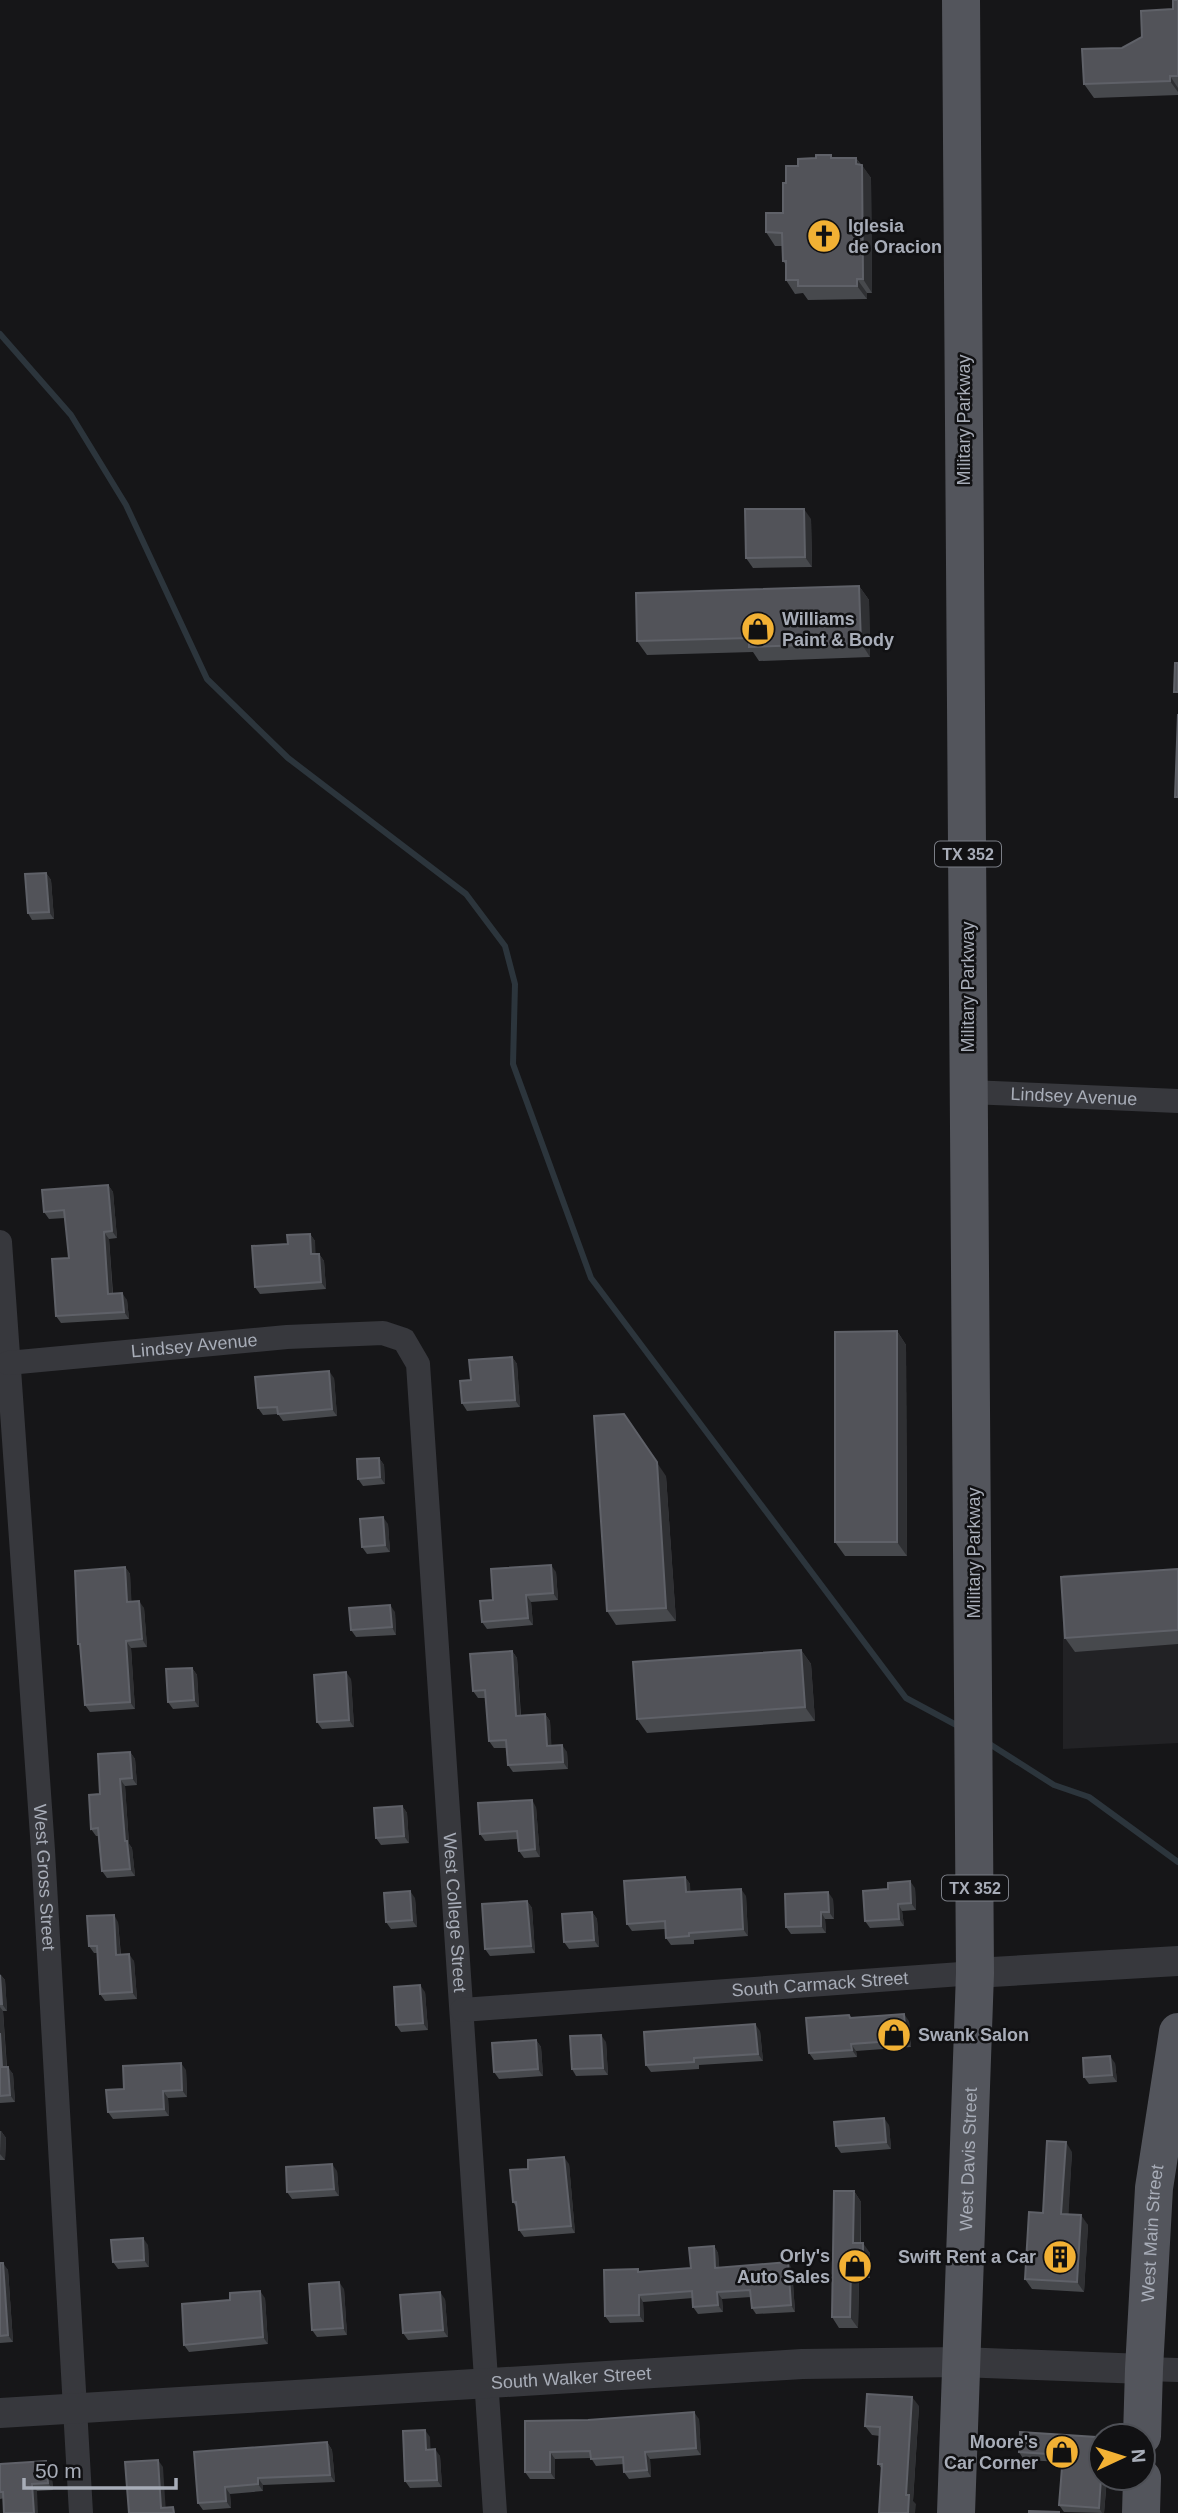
<svg xmlns="http://www.w3.org/2000/svg" width="1178" height="2513" font-family="Arial,sans-serif">
	<rect width="100%" height="100%" fill="#161618"/>
	<polygon fill="#222225" points="1178,1568 1178,1743 1063,1749 1063,1575"/>
	<g fill="none" stroke-linecap="round" stroke-linejoin="round">
		<g stroke="#2c353c" stroke-width="6">
			<polyline points="0,334 71,415 126,505 207,679 288,758 466,894 505,946 515,984 513,1064 591,1278 906,1698 960,1727"/>
			<polyline points="988,1743 1054,1785 1089,1797 1178,1862"/>
		</g>
		<g stroke="#37383d" stroke-width="24">
			<path id="s1" d="M969,1092L1178,1101"/>
			<path id="s2" d="M0,1242L43,1850L81,2513"/>
			<path id="s3" d="M8,1363L287,1337L383,1333L404,1340L418,1364L495,2513"/>
			<path id="s4" d="M462,2010L975,1973"/>
			<polyline points="1144,2369 1178,2370"/>
		</g>
		<g stroke="#37383d" stroke-width="30">
			<polyline points="975,1973 1178,1961"/>
			<path id="s5" d="M0,2413L802,2364L960,2362L1144,2369"/>
		</g>
		<g stroke="#53555c" stroke-width="38">
			<path id="s6" d="M1142,2436L1144,2369L1154,2188L1178,2032"/>
			<path id="s7" d="M956,2513L975,1973L961,0"/>
			<polyline points="1141,2513 1142,2478"/>
		</g>
	</g>
	<g fill="#47494d">
		<polygon points="1178,0 1178,95 1094,98 1084,84 1122,48 1142,37 1173,9"/>
		<polygon points="833,158 856,158 871,178 872,293 867,293 867,299 808,300 803,293 795,294 786,280 786,265 783,261 782,246 775,246 766,232 783,213 786,183 798,166"/>
		<polygon points="811,519 812,567 753,568 746,558"/>
		<polygon points="859,586 869,600 870,657 759,661 753,652 647,655 637,641"/>
		<polygon points="46,873 51,880 54,919 32,920 28,913"/>
		<polygon points="108,1185 113,1192 117,1238 109,1239 113,1293 127,1300 129,1319 61,1323 56,1316 69,1258 65,1218 49,1219 44,1212"/>
		<polygon points="310,1234 315,1241 315,1254 319,1254 324,1261 326,1289 260,1294 255,1287 288,1244"/>
		<polygon points="897,1331 906,1345 907,1556 845,1556 835,1542"/>
		<polygon points="512,1357 517,1364 520,1407 467,1411 462,1403 471,1380"/>
		<polygon points="334,1378 337,1416 283,1421 278,1414 263,1415 258,1408"/>
		<polygon points="379,1458 384,1465 385,1484 363,1486 358,1479"/>
		<polygon points="666,1476 676,1621 616,1625 607,1611"/>
		<polygon points="388,1524 390,1552 367,1554 362,1547"/>
		<polygon points="125,1567 130,1574 131,1602 144,1608 147,1647 131,1648 135,1709 90,1712 85,1705 81,1647 78,1644"/>
		<polygon points="1178,1569 1178,1644 1075,1652 1065,1638"/>
		<polygon points="556,1572 558,1600 531,1602 533,1625 487,1629 482,1622 493,1600"/>
		<polygon points="395,1612 396,1635 356,1637 351,1630"/>
		<polygon points="801,1650 811,1664 815,1721 647,1733 637,1719"/>
		<polygon points="512,1651 517,1658 521,1715 545,1714 550,1721 551,1746 567,1752 568,1769 513,1772 508,1765 506,1748 494,1748 489,1741 486,1698 478,1698 473,1691"/>
		<polygon points="192,1668 197,1675 199,1707 173,1709 168,1702"/>
		<polygon points="351,1679 354,1727 322,1729 317,1722"/>
		<polygon points="130,1752 135,1759 137,1785 125,1786 129,1844 132,1848 135,1876 107,1878 102,1871 98,1836 96,1836 91,1829 100,1794"/>
		<polygon points="402,1806 407,1813 409,1843 381,1845 376,1838"/>
		<polygon points="536,1807 540,1857 524,1858 519,1851 518,1839 485,1841 480,1834"/>
		<polygon points="685,1877 690,1884 690,1892 746,1896 748,1936 694,1940 694,1944 671,1945 666,1938 665,1929 632,1931 627,1924"/>
		<polygon points="915,1888 916,1910 902,1911 904,1926 870,1928 865,1921"/>
		<polygon points="415,1898 417,1927 391,1929 386,1922"/>
		<polygon points="833,1899 834,1919 825,1919 826,1933 791,1934 786,1927"/>
		<polygon points="527,1901 532,1908 535,1953 490,1956 485,1949"/>
		<polygon points="592,1912 597,1919 599,1947 569,1949 564,1942"/>
		<polygon points="118,1922 121,1955 134,1961 137,1999 105,2001 100,1994 97,1953 94,1953 89,1946"/>
		<polygon points="0,1974 5,1980 7,2011 3,2011 7,2067 13,2074 15,2102 0,2103"/>
		<polygon points="425,1992 428,2030 401,2032 396,2025"/>
		<polygon points="849,2015 852,2018 909,2021 911,2047 856,2051 857,2057 814,2060 809,2053"/>
		<polygon points="760,2031 763,2061 699,2065 699,2069 651,2072 646,2065"/>
		<polygon points="536,2040 541,2047 543,2076 499,2079 494,2072"/>
		<polygon points="606,2042 608,2075 576,2076 572,2069"/>
		<polygon points="1115,2063 1117,2082 1089,2084 1084,2077"/>
		<polygon points="186,2070 187,2097 168,2098 169,2116 113,2119 108,2112 124,2089"/>
		<polygon points="889,2125 891,2149 841,2153 836,2146"/>
		<polygon points="0,2131 1,2131 6,2138 5,2160 0,2160"/>
		<polygon points="1072,2152 1068,2214 1088,2225 1084,2292 1032,2289 1025,2279 1043,2213"/>
		<polygon points="569,2164 575,2233 524,2237 519,2230 517,2208 513,2202"/>
		<polygon points="337,2171 339,2196 292,2199 287,2192"/>
		<polygon points="854,2191 861,2202 861,2243 870,2253 870,2278 859,2278 858,2328 839,2328 832,2317"/>
		<polygon points="148,2245 149,2267 118,2269 113,2262"/>
		<polygon points="714,2246 718,2253 719,2267 792,2269 795,2312 756,2314 752,2308 751,2297 722,2299 723,2312 698,2314 693,2307 693,2298 643,2302 644,2322 610,2323 605,2316 639,2271 691,2268"/>
		<polygon points="0,2263 8,2270 13,2342 0,2343"/>
		<polygon points="344,2289 347,2335 317,2337 312,2330"/>
		<polygon points="265,2298 268,2344 189,2352 184,2345"/>
		<polygon points="445,2299 448,2337 408,2340 403,2333"/>
		<polygon points="919,2406 913,2501 916,2504 882,2469 878,2464 880,2436 872,2435 865,2426"/>
		<polygon points="699,2419 701,2455 650,2459 651,2477 629,2479 624,2472 624,2464 596,2466 591,2458 555,2459 555,2479 530,2479 525,2472 525,2421"/>
		<polygon points="1020,2432 1100,2463 1101,2478 1107,2478 1104,2513 1064,2512 1059,2505 1063,2462 1024,2460 1019,2452"/>
		<polygon points="430,2437 430,2449 440,2456 442,2487 410,2488 405,2481"/>
		<polygon points="327,2442 332,2450 335,2482 263,2485 263,2491 230,2494 231,2508 203,2510 198,2503 194,2452"/>
		<polygon points="0,2464 51,2468 53,2490 37,2491 0,2499"/>
	</g>
	<g fill="#2f3033">
		<polygon points="1170,76 1178,88 1178,92 1170,81"/>
		<polygon points="856,158 862,167 862,165 871,178 872,293 863,279"/>
		<polygon points="857,279 867,293 867,299 857,286"/>
		<polygon points="804,509 811,519 812,567 805,557"/>
		<polygon points="859,586 869,600 870,657 861,643"/>
		<polygon points="46,873 51,880 54,919 49,912"/>
		<polygon points="108,1185 113,1192 117,1238 112,1231"/>
		<polygon points="104,1232 109,1239 113,1301 108,1294"/>
		<polygon points="310,1234 315,1241 316,1261 311,1254"/>
		<polygon points="319,1254 324,1261 326,1289 321,1282"/>
		<polygon points="122,1293 127,1300 129,1319 124,1312"/>
		<polygon points="897,1331 906,1345 907,1556 897,1542"/>
		<polygon points="512,1357 517,1364 520,1407 515,1400"/>
		<polygon points="329,1371 334,1378 337,1416 332,1409"/>
		<polygon points="624,1414 666,1476 676,1621 666,1608"/>
		<polygon points="379,1458 384,1465 385,1484 380,1477"/>
		<polygon points="383,1517 388,1524 390,1552 385,1545"/>
		<polygon points="551,1565 556,1572 558,1600 553,1593"/>
		<polygon points="125,1567 130,1574 132,1609 127,1602"/>
		<polygon points="526,1595 531,1602 533,1625 528,1618"/>
		<polygon points="139,1601 144,1608 147,1647 142,1639"/>
		<polygon points="390,1605 395,1612 396,1635 392,1627"/>
		<polygon points="126,1641 131,1648 135,1709 130,1702"/>
		<polygon points="801,1650 811,1664 815,1721 805,1707"/>
		<polygon points="512,1651 517,1658 521,1723 516,1716"/>
		<polygon points="192,1668 197,1675 199,1707 194,1700"/>
		<polygon points="346,1672 351,1679 354,1727 349,1720"/>
		<polygon points="545,1714 550,1721 552,1753 547,1746"/>
		<polygon points="562,1745 567,1752 568,1769 563,1762"/>
		<polygon points="130,1752 135,1759 137,1785 132,1778"/>
		<polygon points="120,1779 125,1786 129,1844 132,1848 135,1876 130,1869 125,1841"/>
		<polygon points="532,1800 536,1807 540,1857 535,1849"/>
		<polygon points="402,1806 407,1813 409,1843 404,1836"/>
		<polygon points="685,1877 690,1884 691,1899 686,1892"/>
		<polygon points="910,1881 915,1888 916,1910 911,1903"/>
		<polygon points="741,1889 746,1896 748,1936 743,1929"/>
		<polygon points="410,1891 415,1898 417,1927 412,1920"/>
		<polygon points="828,1892 833,1899 834,1919 829,1912"/>
		<polygon points="527,1901 532,1908 535,1953 531,1946"/>
		<polygon points="898,1904 902,1911 904,1926 899,1919"/>
		<polygon points="592,1912 597,1919 599,1947 594,1940"/>
		<polygon points="821,1912 825,1919 826,1933 821,1926"/>
		<polygon points="114,1915 118,1922 121,1962 116,1955"/>
		<polygon points="129,1954 134,1961 137,1999 132,1992"/>
		<polygon points="0,1974 5,1980 7,2011 2,2004"/>
		<polygon points="420,1985 425,1992 428,2030 423,2023"/>
		<polygon points="0,2007 3,2011 7,2074 2,2067 0,2033"/>
		<polygon points="904,2014 909,2021 911,2047 906,2040"/>
		<polygon points="755,2024 760,2031 763,2061 758,2054"/>
		<polygon points="601,2035 606,2042 608,2075 603,2068"/>
		<polygon points="536,2040 541,2047 543,2076 538,2069"/>
		<polygon points="851,2044 856,2051 857,2057 852,2050"/>
		<polygon points="1110,2056 1115,2063 1117,2082 1112,2075"/>
		<polygon points="181,2063 186,2070 187,2097 182,2090"/>
		<polygon points="8,2067 13,2074 15,2102 10,2095"/>
		<polygon points="163,2091 168,2098 169,2116 164,2109"/>
		<polygon points="884,2118 889,2125 891,2149 886,2142"/>
		<polygon points="1,2131 6,2138 5,2160 0,2154"/>
		<polygon points="1066,2142 1072,2152 1068,2224 1061,2214"/>
		<polygon points="564,2157 569,2164 575,2233 571,2226"/>
		<polygon points="332,2164 337,2171 339,2196 334,2189"/>
		<polygon points="854,2191 861,2202 860,2253 853,2243"/>
		<polygon points="1081,2215 1088,2225 1084,2292 1077,2282"/>
		<polygon points="143,2238 148,2245 149,2267 144,2260"/>
		<polygon points="863,2243 870,2253 870,2278 863,2267"/>
		<polygon points="714,2246 718,2253 720,2274 715,2268"/>
		<polygon points="788,2262 792,2269 795,2312 791,2305"/>
		<polygon points="3,2263 8,2270 13,2342 8,2335"/>
		<polygon points="851,2267 859,2278 858,2328 850,2317"/>
		<polygon points="339,2282 344,2289 347,2335 343,2328"/>
		<polygon points="260,2291 265,2298 268,2344 263,2337"/>
		<polygon points="440,2292 445,2299 448,2337 443,2330"/>
		<polygon points="717,2292 722,2299 723,2312 718,2305"/>
		<polygon points="639,2295 643,2302 644,2322 639,2315"/>
		<polygon points="912,2397 919,2406 913,2501 916,2504 915,2513 908,2513 906,2495"/>
		<polygon points="694,2412 699,2419 701,2455 696,2448"/>
		<polygon points="425,2430 430,2437 431,2457 426,2450"/>
		<polygon points="1096,2437 1101,2444 1099,2470 1094,2463"/>
		<polygon points="327,2442 332,2450 335,2482 330,2475"/>
		<polygon points="435,2449 440,2456 442,2487 437,2480"/>
		<polygon points="550,2452 555,2459 555,2479 550,2472"/>
		<polygon points="645,2452 650,2459 651,2477 647,2470"/>
		<polygon points="158,2460 163,2467 166,2513 161,2508"/>
		<polygon points="46,2461 51,2468 53,2490 48,2483"/>
		<polygon points="258,2478 263,2485 263,2491 258,2484"/>
		<polygon points="1101,2478 1107,2478 1104,2513 1102,2513 1099,2508"/>
		<polygon points="32,2484 37,2491 38,2513 34,2513"/>
		<polygon points="225,2487 230,2494 231,2508 226,2501"/>
	</g>
	<g fill="#525359" stroke="#5f6168" stroke-width="2">
		<polygon points="1173,0 1178,0 1178,76 1170,76 1170,81 1084,84 1082,49 1122,48 1142,37 1141,11 1173,9"/>
		<polygon points="816,155 831,155 831,158 856,158 856,164 862,165 863,279 857,279 857,286 798,286 798,280 786,280 786,261 783,261 782,233 766,232 766,213 783,213 783,183 786,183 786,166 798,166 798,159 816,158"/>
		<polygon points="745,509 804,509 805,557 746,558"/>
		<polygon points="859,586 861,643 749,647 749,638 637,641 636,593"/>
		<polygon points="1175,663 1178,663 1178,692 1174,692"/>
		<polygon points="1178,714 1178,797 1175,797"/>
		<polygon points="46,873 49,912 28,913 25,874"/>
		<polygon points="108,1185 112,1231 104,1232 108,1294 122,1293 124,1312 56,1316 52,1259 69,1258 64,1210 44,1212 42,1190"/>
		<polygon points="310,1234 311,1254 319,1254 321,1282 255,1287 252,1246 288,1244 287,1235"/>
		<polygon points="897,1331 897,1542 835,1542 835,1332"/>
		<polygon points="512,1357 515,1400 462,1403 460,1381 471,1380 469,1360"/>
		<polygon points="329,1371 332,1409 278,1414 277,1407 258,1408 255,1377"/>
		<polygon points="624,1414 657,1462 666,1608 607,1611 594,1416"/>
		<polygon points="379,1458 380,1477 358,1479 357,1459"/>
		<polygon points="383,1517 385,1545 362,1547 360,1519"/>
		<polygon points="551,1565 553,1593 526,1595 528,1618 482,1622 480,1601 493,1600 491,1569"/>
		<polygon points="125,1567 127,1602 139,1601 142,1639 126,1641 130,1702 85,1705 80,1644 78,1644 75,1571"/>
		<polygon points="1178,1569 1178,1630 1065,1638 1061,1577"/>
		<polygon points="390,1605 392,1627 351,1630 349,1608"/>
		<polygon points="801,1650 805,1707 637,1719 633,1662"/>
		<polygon points="512,1651 516,1716 545,1714 547,1746 562,1745 563,1762 508,1765 506,1740 489,1741 485,1690 473,1691 470,1654"/>
		<polygon points="192,1668 194,1700 168,1702 166,1669"/>
		<polygon points="346,1672 349,1720 317,1722 314,1675"/>
		<polygon points="130,1752 132,1778 120,1779 125,1841 127,1841 130,1869 102,1871 98,1828 91,1829 89,1795 100,1794 98,1754"/>
		<polygon points="532,1800 535,1849 519,1851 517,1831 480,1834 478,1803"/>
		<polygon points="402,1806 404,1836 376,1838 374,1808"/>
		<polygon points="685,1877 686,1892 741,1889 743,1929 689,1933 689,1936 666,1938 665,1921 627,1924 624,1881"/>
		<polygon points="910,1881 911,1903 898,1904 899,1919 865,1921 863,1891 888,1889 888,1883"/>
		<polygon points="410,1891 412,1920 386,1922 384,1893"/>
		<polygon points="828,1892 829,1912 821,1912 821,1926 786,1927 785,1894"/>
		<polygon points="527,1901 531,1946 485,1949 482,1904"/>
		<polygon points="592,1912 594,1940 564,1942 562,1914"/>
		<polygon points="114,1915 116,1955 129,1954 132,1992 100,1994 97,1946 89,1946 87,1916"/>
		<polygon points="0,1975 2,2004 0,2004"/>
		<polygon points="420,1985 423,2023 396,2025 394,1987"/>
		<polygon points="904,2014 906,2040 851,2044 852,2050 809,2053 806,2018 849,2015 850,2018"/>
		<polygon points="755,2024 758,2054 694,2058 694,2062 646,2065 644,2032"/>
		<polygon points="0,2033 2,2067 8,2067 10,2095 0,2096"/>
		<polygon points="601,2035 603,2068 572,2069 570,2036"/>
		<polygon points="536,2040 538,2069 494,2072 492,2043"/>
		<polygon points="1110,2056 1112,2075 1084,2077 1083,2058"/>
		<polygon points="181,2063 182,2090 163,2091 164,2109 108,2112 106,2090 124,2089 123,2066"/>
		<polygon points="884,2118 886,2142 836,2146 834,2122"/>
		<polygon points="1047,2141 1066,2142 1061,2214 1081,2215 1077,2282 1025,2279 1029,2212 1043,2213"/>
		<polygon points="564,2157 571,2226 519,2230 516,2202 513,2202 510,2170 528,2169 528,2160"/>
		<polygon points="332,2164 334,2189 287,2192 286,2167"/>
		<polygon points="834,2191 854,2191 853,2243 863,2243 863,2267 851,2267 850,2317 832,2317"/>
		<polygon points="143,2238 144,2260 113,2262 111,2240"/>
		<polygon points="714,2246 715,2268 788,2262 791,2305 752,2308 750,2290 717,2292 718,2305 693,2307 692,2291 639,2295 639,2315 605,2316 604,2270 638,2269 638,2272 691,2268 689,2248"/>
		<polygon points="0,2263 3,2263 8,2335 0,2336"/>
		<polygon points="339,2282 343,2328 312,2330 309,2284"/>
		<polygon points="260,2291 263,2337 184,2345 182,2304 230,2300 230,2293"/>
		<polygon points="440,2292 443,2330 403,2333 400,2295"/>
		<polygon points="867,2394 912,2397 906,2495 909,2495 908,2513 879,2513 882,2464 878,2464 880,2427 865,2426"/>
		<polygon points="694,2412 696,2448 645,2452 647,2470 624,2472 623,2457 591,2459 590,2451 550,2452 550,2472 525,2472 525,2421 588,2420"/>
		<polygon points="425,2430 426,2450 435,2449 437,2480 405,2481 403,2431"/>
		<polygon points="1020,2432 1096,2437 1094,2463 1101,2463 1101,2478 1099,2508 1059,2505 1063,2455 1019,2452"/>
		<polygon points="327,2442 330,2475 258,2478 258,2484 225,2487 226,2501 198,2503 194,2452"/>
		<polygon points="158,2460 161,2508 173,2507 174,2513 129,2513 125,2462"/>
		<polygon points="46,2461 48,2483 32,2484 34,2513 4,2513 3,2492 0,2492 0,2464"/>
		<polygon points="1029,2511 1059,2512 1059,2513 1029,2513"/>
	</g>
	<defs>
		<g id="church-disc" transform="scale(1.75)"><circle r="9.5" fill="#f2b134" stroke="#111113"/><path d="M-1.2-6h2.4v3.5h3.3v2.4h-3.3V6h-2.4V-.1h-3.3v-2.4h3.3Z" fill="#111"/></g>
		<g id="shop-disc" transform="scale(1.75)"><circle r="9.5" fill="#f2b134" stroke="#111113"/><path d="M-5-2.5h2.3a2.7 3.5 0 0 1 5.4 0H5L5.5 6h-11ZM-1.5-2.5h3a1.5 2.3 0 0 0-3 0Z" fill="#111"/></g>
		<g id="building-disc" transform="scale(1.75)"><circle r="9.5" fill="#f2b134" stroke="#111113"/><path d="M-4-6H4V6H1V3H-1V6H-4ZM-2.5-4.3h1.7v1.8h-1.7ZM.8-4.3h1.7v1.8H.8ZM-2.5-1h1.7V.8h-1.7ZM.8-1h1.7V.8H.8Z" fill="#111"/></g>
	</defs>
	<g fill-rule="evenodd">
		<use href="#church-disc" x="824" y="236"/>
		<use href="#shop-disc" x="758" y="629"/>
		<use href="#shop-disc" x="894" y="2035"/>
		<use href="#building-disc" x="1060" y="2257"/>
		<use href="#shop-disc" x="855" y="2266"/>
		<use href="#shop-disc" x="1062" y="2452"/>
	</g>
	<g text-anchor="middle" dominant-baseline="central" stroke-width="5" stroke-linejoin="round" paint-order="stroke">
		<g fill="#111113" stroke="#7b7e86" stroke-width="2">
			<rect x="935" y="841.5" width="66" height="25" rx="5"/>
			<rect x="942" y="1875.5" width="66" height="25" rx="5"/>
		</g>
		<g font-size="16" font-weight="bold" fill="#a8adb8">
			<text x="968" y="854">TX 352</text>
			<text x="975" y="1888">TX 352</text>
		</g>
		<g font-size="18" font-weight="bold" fill="#a8adb8" stroke="#111113" text-anchor="start">
			<text x="848" y="226">Iglesia<tspan x="848" dy="21">de Oracion</tspan></text>
			<text x="782" y="619">Williams<tspan x="782" dy="21">Paint &amp; Body</tspan></text>
			<text x="918" y="2035">Swank Salon</text>
			<text x="830" y="2256" text-anchor="end">Orly's<tspan x="830" dy="21">Auto Sales</tspan></text>
			<text x="1036" y="2257" text-anchor="end">Swift Rent a Car</text>
			<text x="1038" y="2442" text-anchor="end">Moore's<tspan x="1038" dy="21">Car Corner</tspan></text>
		</g>
		<g font-size="18" fill="#a8adb8" stroke="#111113">
			<text transform="translate(964 420) rotate(-90)">Military Parkway</text>
			<text transform="translate(968 987) rotate(-90)">Military Parkway</text>
			<text stroke="none"><textPath href="#s1" startOffset="105">Lindsey Avenue</textPath></text>
			<text stroke="none"><textPath href="#s3" startOffset="187">Lindsey Avenue</textPath></text>
			<text transform="translate(974 1553) rotate(-90)">Military Parkway</text>
			<text stroke="none"><textPath href="#s2" startOffset="637">West Gross Street</textPath></text>
			<text stroke="none"><textPath href="#s3" startOffset="976">West College Street</textPath></text>
			<text stroke="none"><textPath href="#s4" startOffset="359">South Carmack Street</textPath></text>
			<text stroke="none"><textPath href="#s7" startOffset="354">West Davis Street</textPath></text>
			<text stroke="none"><textPath href="#s6" startOffset="203">West Main Street</textPath></text>
			<text stroke="none"><textPath href="#s5" startOffset="572">South Walker Street</textPath></text>
		</g>
	</g>
	<g transform="translate(1122 2457) rotate(86)"><circle r="33" fill="#111113" stroke="#4d4f55" stroke-width="2"/>
	<path d="M0-5L12 26L0 18L-12 26Z" fill="#f2b134"/>
	<text y="-10" font-size="19" font-weight="bold" text-anchor="middle" fill="#a8adb8">N</text>
	</g>
	<path d="M24 2478v10h152v-10" fill="none" stroke="#a8adb8" stroke-width="3.5"/>
	<text x="35" y="2478" font-size="21" fill="#a8adb8" stroke="#111113" stroke-width="5" paint-order="stroke">50 m</text>
</svg>
